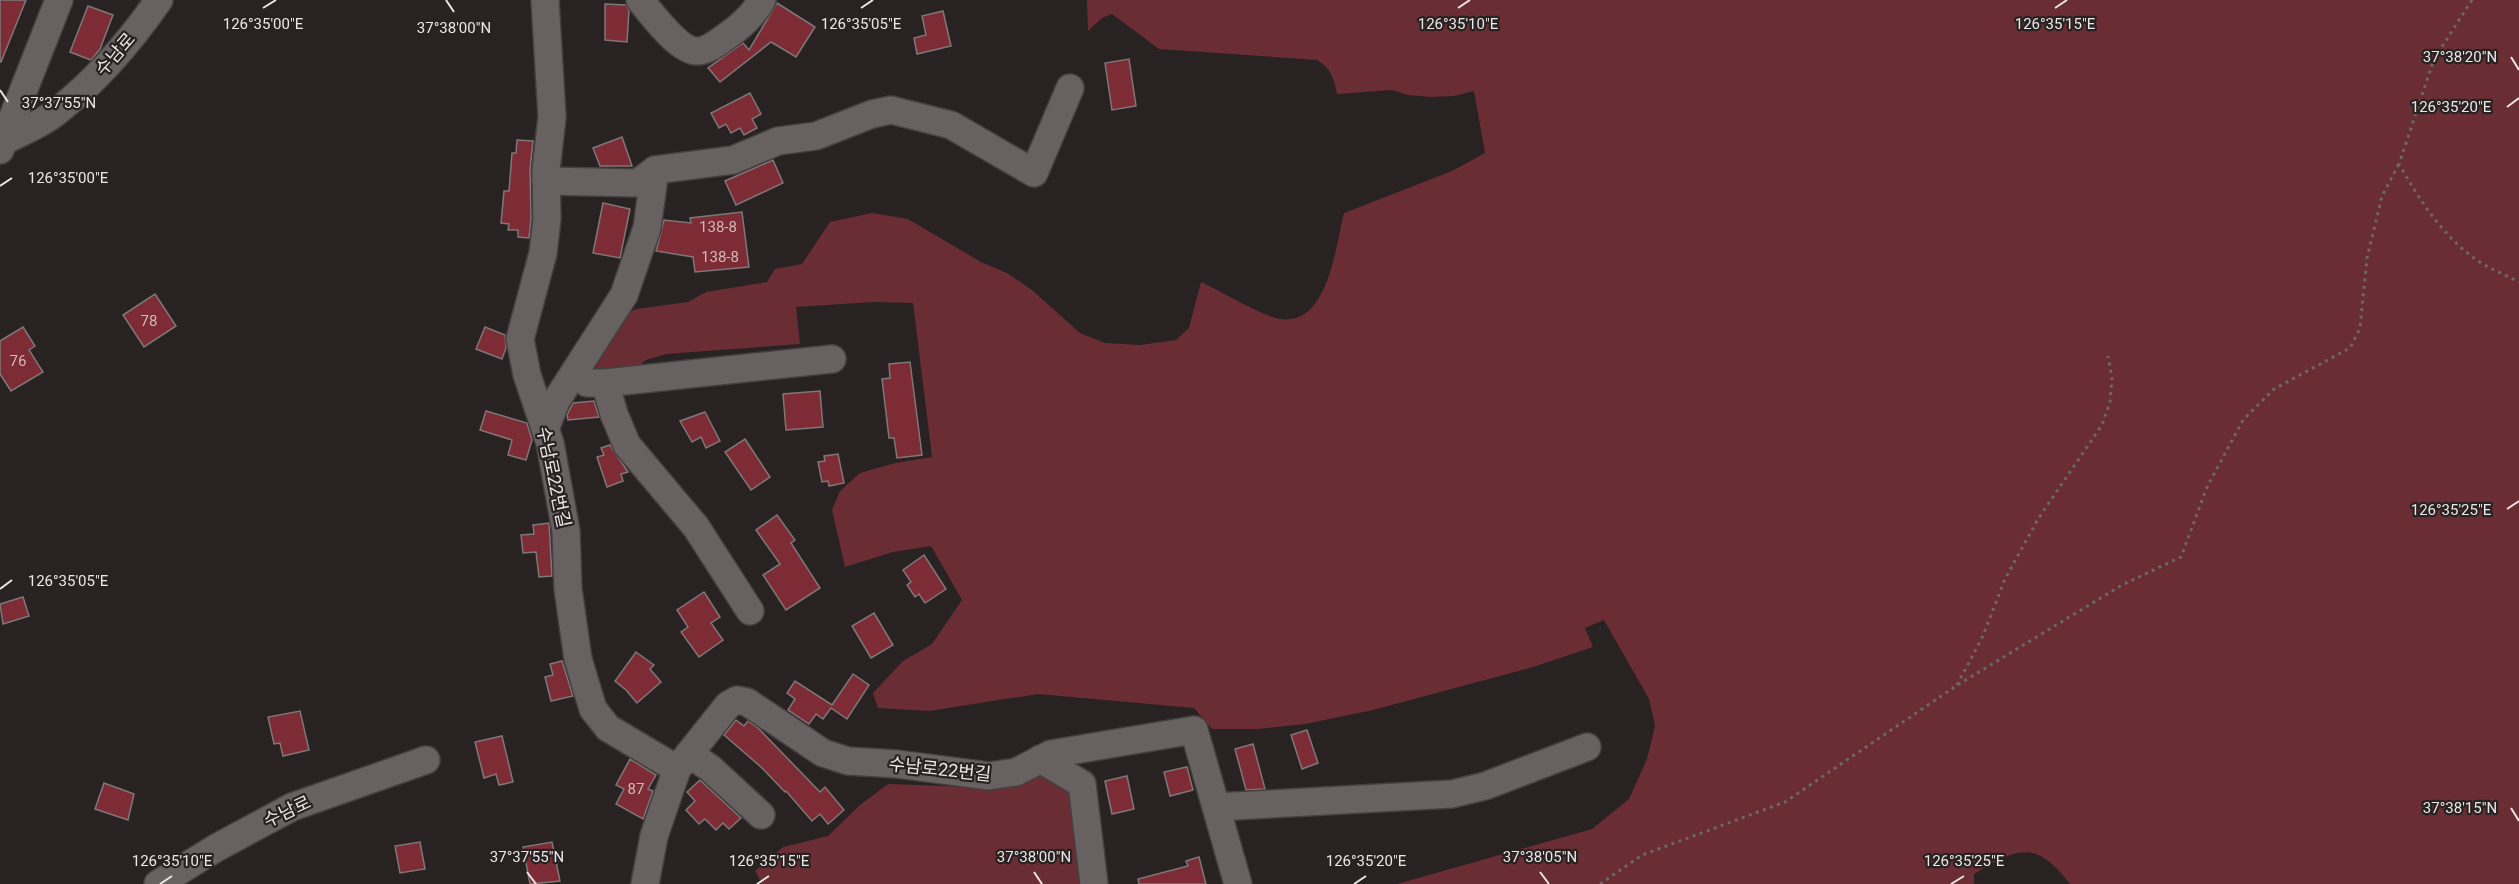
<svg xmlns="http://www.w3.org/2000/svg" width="2519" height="884" font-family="Roboto,'Noto Sans KR',sans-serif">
	<rect width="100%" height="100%" fill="#282222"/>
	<g fill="#692d33">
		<path d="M1087,0H2519V884H2070C2035,839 2018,848 1974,874V884H1397L1592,829L1629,799L1647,759L1655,726L1649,699L1604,620L1585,628L1593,647L1533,667L1373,710L1305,724L1258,729H1212L1194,708L1038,694L929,711L878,708L873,693L903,661L932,644L962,600L931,546L893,552L845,567L832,510L840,491L860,473L895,463L932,457L913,303L873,302L796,307L800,344L666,354L646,360L632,371L604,373L596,369L594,359L625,314L636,309L688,302L706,292L767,282L775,269L802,264L830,222L872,213L908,219L981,262L1007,273L1032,290L1080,333L1105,343L1140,345L1176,340L1189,328L1201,282C1224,293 1248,308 1272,317C1327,335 1335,249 1344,213L1452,171L1485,153L1474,91L1454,96L1431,97L1408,95L1392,90L1337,94C1334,79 1331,68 1317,60L1159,49L1112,14L1102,18L1088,31Z"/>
		<polygon points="1040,770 1073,790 1087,884 762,884 755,871 783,847 828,836 860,805 888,784 973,787"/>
	</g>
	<g fill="#7d2c36" stroke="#7f7777" stroke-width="1.5">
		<polygon points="0,0 26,0 1,62 0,62"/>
		<polygon points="777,3 815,27 796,57 771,42 720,82 708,68 743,43 749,50"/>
		<polygon points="605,4 626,5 629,11 627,42 605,40"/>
		<polygon points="88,6 113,15 100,49 91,60 70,52"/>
		<polygon points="943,11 951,46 917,54 914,38 926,35 922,16"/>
		<polygon points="1129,59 1136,106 1112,110 1105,63"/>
		<polygon points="750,93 761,114 752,119 757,128 744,135 740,128 731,133 726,124 719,128 711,113"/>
		<polygon points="622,137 632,166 600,166 593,148"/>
		<polygon points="517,140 533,141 530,170 531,218 529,238 518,237 518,230 508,230 509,224 501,223 504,191 509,191 512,153 516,153"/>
		<polygon points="773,160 783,183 736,205 725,181"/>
		<polygon points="603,203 630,209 620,258 593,253"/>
		<polygon points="742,212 749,267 695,272 693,257 656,251 664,220 691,223 690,218"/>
		<polygon points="155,294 176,326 144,347 123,315"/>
		<polygon points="23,327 35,346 29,350 43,372 11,391 0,374 0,341"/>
		<polygon points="485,327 505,335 506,348 502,359 476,349"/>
		<polygon points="910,362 922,455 897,458 894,438 889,438 882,379 890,378 889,364"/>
		<polygon points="820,391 823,427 786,430 783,394"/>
		<polygon points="594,401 599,417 568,420 567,415 573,403"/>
		<polygon points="486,411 527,423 532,440 526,460 508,455 512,440 480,430"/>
		<polygon points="705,412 720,441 706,448 701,437 692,442 680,421"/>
		<polygon points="745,439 770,477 751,490 725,452"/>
		<polygon points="610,445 628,472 621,474 623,481 607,487 597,457 604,455 601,448"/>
		<polygon points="838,454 844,483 829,486 828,481 822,482 818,462 825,461 824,456"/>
		<polygon points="777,515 795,540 791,543 820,588 786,610 763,575 780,564 756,530"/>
		<polygon points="549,523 552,576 539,577 536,552 523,553 521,535 534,534 533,525"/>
		<polygon points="924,555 946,589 925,603 919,594 915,597 907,585 911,582 903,570"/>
		<polygon points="704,592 720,617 711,623 723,640 699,657 681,632 688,627 677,610"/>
		<polygon points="23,597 29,616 3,624 0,604"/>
		<polygon points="874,613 893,645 871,658 852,626"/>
		<polygon points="636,652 654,665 650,669 661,682 637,703 626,690 615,681"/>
		<polygon points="562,661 573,696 551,701 545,677 553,675 550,664"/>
		<polygon points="853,674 869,685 847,719 831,708 823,719 816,714 809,724 788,710 795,699 787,693 795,681 832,705"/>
		<polygon points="300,711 309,750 283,756 280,743 274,744 268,717"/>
		<polygon points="736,720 744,726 748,721 758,728 820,792 825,787 844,810 828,824 820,814 812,821 786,791 785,792 761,767 724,735"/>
		<polygon points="1307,730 1318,763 1302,769 1291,735"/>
		<polygon points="502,736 513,782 499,785 496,774 484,778 475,742"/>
		<polygon points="1253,744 1265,789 1246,790 1235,749"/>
		<polygon points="630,759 656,775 648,789 653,791 643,819 616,804 624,789 616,785"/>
		<polygon points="1187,767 1193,790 1170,796 1164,772"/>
		<polygon points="1127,776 1134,809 1112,814 1105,781"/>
		<polygon points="700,780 741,818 729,829 723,823 716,830 705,819 699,824 686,810 695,801 687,792"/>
		<polygon points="104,783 134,794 128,820 95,809"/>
		<polygon points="420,842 425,869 400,873 395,846"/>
		<polygon points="552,842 560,881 530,884 523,847"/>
		<polygon points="1199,857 1206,884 1139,884 1138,879 1188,866 1186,861"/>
	</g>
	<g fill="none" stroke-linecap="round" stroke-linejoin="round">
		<g stroke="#454040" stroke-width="30">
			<g id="minor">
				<polyline points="545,0 552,117 546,170 547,219 543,253 520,339 527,375 550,443 566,531 568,589 578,659 593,709 608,728 677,769 654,836 645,884"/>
				<path d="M640,0C652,14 679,52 698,51C708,51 718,42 727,36C740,27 754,14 762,0"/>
				<path d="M4,141C23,131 44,123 60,109C98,79 131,40 159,0"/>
				<polyline points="0,150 59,0"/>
				<polyline points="546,181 638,183 655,170 733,160 778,141 816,136 872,114 891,110 951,125 1034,173 1070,88"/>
				<polyline points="587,383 605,383 832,359"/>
				<polyline points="605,383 614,414 627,445 696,527 750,611"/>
				<polyline points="545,429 556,401 624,295 647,228 655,170"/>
				<polyline points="689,754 710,768 761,815"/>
				<polyline points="1040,759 1082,784 1094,884"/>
				<polyline points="677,769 728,705 737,700 747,702 823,753 848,761 897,764 989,776 1016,772 1051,754 1194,730 1238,884"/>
				<polyline points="1216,807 1452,794 1485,786 1587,747"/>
				<polyline points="158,884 216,848 292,807 426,760"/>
			</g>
		</g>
		<g stroke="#6d6767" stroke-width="3" stroke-dasharray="3 4.5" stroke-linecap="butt">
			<path d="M2472,0L2434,59L2399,164C2419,199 2441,234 2474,258C2487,268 2504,274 2519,282"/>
			<polyline points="1957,685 1982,638 2005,579 2038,519 2102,425 2110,402 2112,378 2108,356"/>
			<polyline points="1600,884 1642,855 1785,802 1956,686 2122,585 2181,557 2207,487 2243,420 2274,389 2350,348 2360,328 2367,258 2382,196 2399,164"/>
		</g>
		<use href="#minor" stroke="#686161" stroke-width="27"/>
	</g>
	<path fill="none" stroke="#ebe6e6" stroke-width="2" d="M446,0L454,12M263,8L276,0M861,8L873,0M1458,8L1470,0M2055,8L2067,0M2511,57L2519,70M0,90L8,102M2507,107L2519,98M0,186L12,178M2507,509L2519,501M0,589L12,580M2511,808L2519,821M527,872L536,884M1034,872L1042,884M1540,872L1549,884M160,884L172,876M757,884L769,876M1354,884L1366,876M1951,884L1964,876"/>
	<g text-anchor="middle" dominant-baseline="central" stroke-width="4.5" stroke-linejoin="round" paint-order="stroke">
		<g font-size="15" fill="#d0b8ba">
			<text x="718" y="227">138-8</text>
			<text x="720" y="257">138-8</text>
			<text x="149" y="321">78</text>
			<text x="18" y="361">76</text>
			<text x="636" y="789">87</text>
		</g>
		<g font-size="18" fill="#ebe6e6" stroke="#282222">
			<text transform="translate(115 54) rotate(-49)">수남로</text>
			<text transform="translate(554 477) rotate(78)">수남로22번길</text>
			<text transform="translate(940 769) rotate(6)">수남로22번길</text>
			<text transform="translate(287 811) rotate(-25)">수남로</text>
		</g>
	</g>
	<g font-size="15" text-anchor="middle" fill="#ebe6e6" stroke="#282222" stroke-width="4.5" stroke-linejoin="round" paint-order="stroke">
		<text x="263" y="29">126°35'00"E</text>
		<text x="861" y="29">126°35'05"E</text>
		<text x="1458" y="29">126°35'10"E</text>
		<text x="2055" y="29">126°35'15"E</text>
		<text x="454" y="33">37°38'00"N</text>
		<text x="2460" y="62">37°38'20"N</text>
		<text x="59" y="108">37°37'55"N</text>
		<text x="2451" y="112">126°35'20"E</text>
		<text x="68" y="183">126°35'00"E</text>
		<text x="2451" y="515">126°35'25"E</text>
		<text x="68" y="586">126°35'05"E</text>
		<text x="2460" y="813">37°38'15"N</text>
		<text x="527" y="862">37°37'55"N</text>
		<text x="1034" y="862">37°38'00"N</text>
		<text x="1540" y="862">37°38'05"N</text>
		<text x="172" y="866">126°35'10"E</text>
		<text x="769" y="866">126°35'15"E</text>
		<text x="1366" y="866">126°35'20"E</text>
		<text x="1964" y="866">126°35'25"E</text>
	</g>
</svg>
